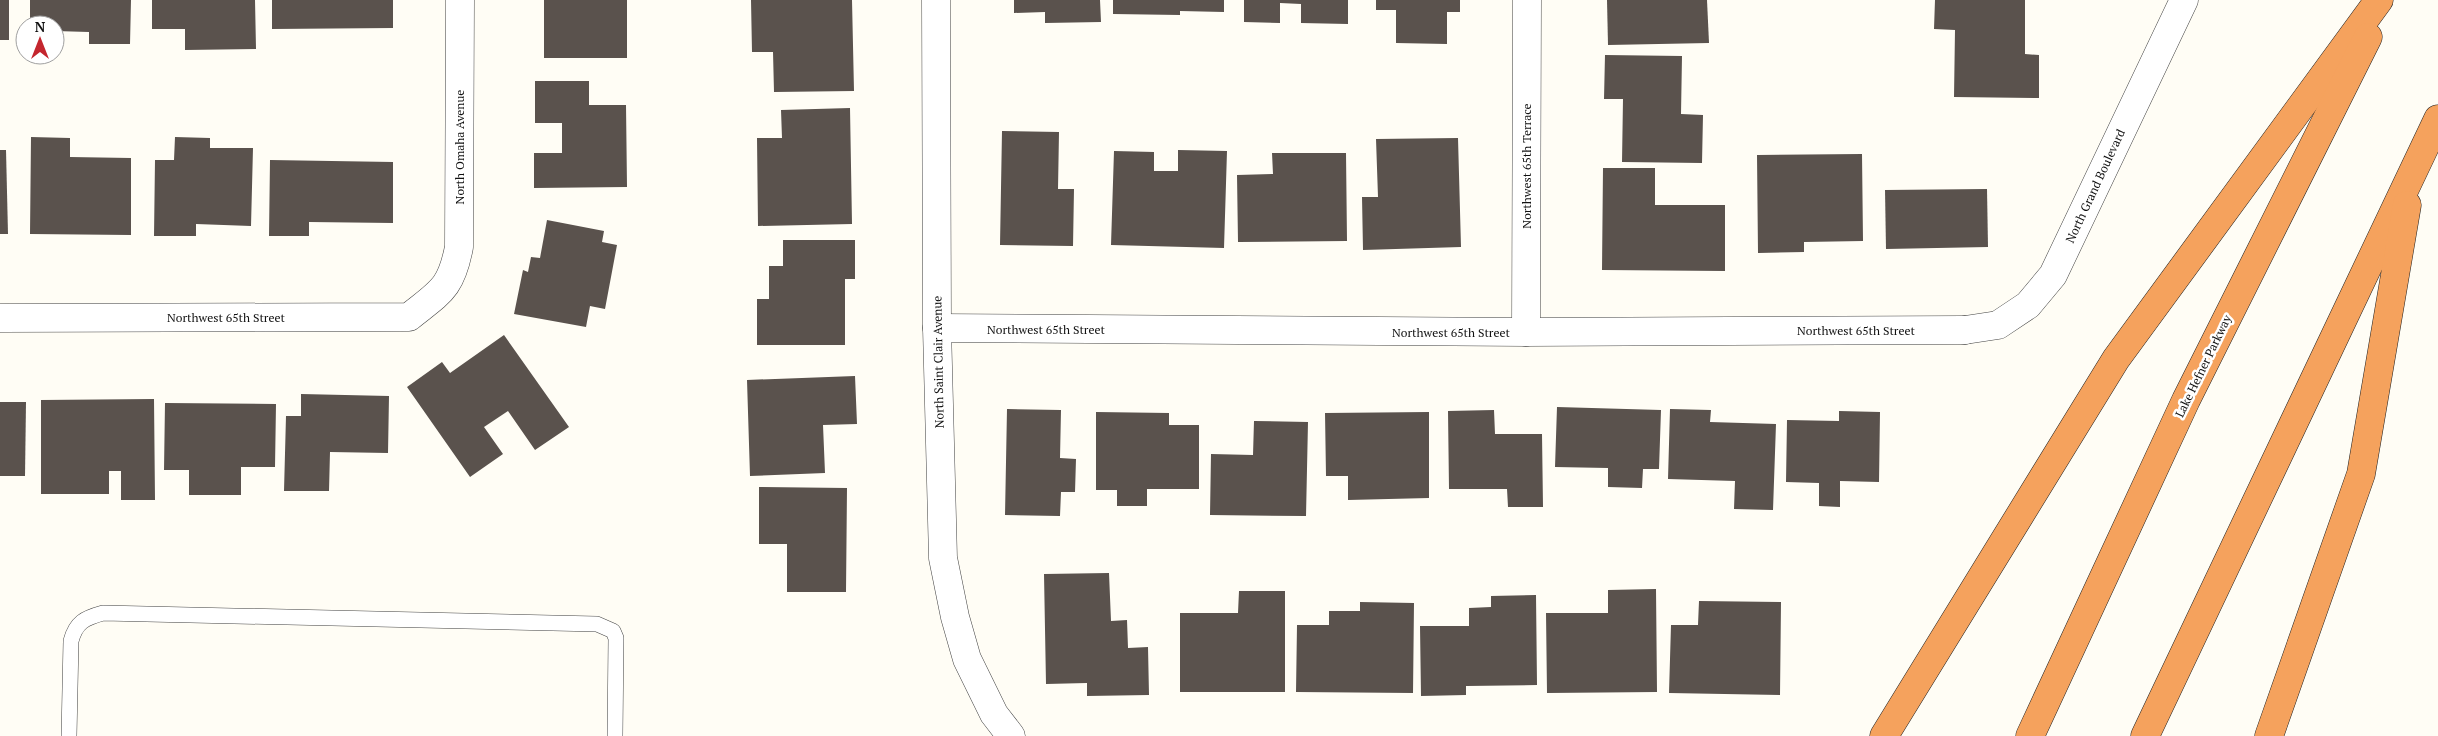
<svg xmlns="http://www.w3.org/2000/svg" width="2438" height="736" font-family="'PT Serif',serif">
	<rect width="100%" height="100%" fill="#fffdf5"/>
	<g fill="#5a524d">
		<rect x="0" y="0" width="9" height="40"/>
		<polygon points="30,0 131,0 130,44 89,44 89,32 55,31 55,25 30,25"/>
		<polygon points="152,0 255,0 256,49 185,50 185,29 152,29"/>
		<polygon points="272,0 393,0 393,28 272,29"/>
		<rect x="544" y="0" width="83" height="58"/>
		<polygon points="751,0 852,0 854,91 774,92 773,52 752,52"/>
		<polygon points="1014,0 1100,0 1101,22 1045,23 1045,12 1014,13"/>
		<polygon points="1113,0 1224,0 1224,12 1180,11 1180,15 1113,14"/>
		<polygon points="1244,0 1348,0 1348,24 1301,23 1301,4 1280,3 1280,23 1244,22"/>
		<polygon points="1376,0 1460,0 1460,12 1447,12 1447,44 1396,43 1396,10 1376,10"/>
		<polygon points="1607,0 1707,0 1709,43 1608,45"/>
		<polygon points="1935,0 2025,0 2025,54 2039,55 2039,98 1954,97 1955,30 1934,29"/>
		<polygon points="1605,55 1682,56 1681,114 1703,115 1702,163 1622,162 1623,99 1604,99"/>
		<polygon points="535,81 589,81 589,105 626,105 627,187 534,188 534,153 562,153 562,123 535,123"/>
		<polygon points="850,108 852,224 758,226 757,138 782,138 781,110"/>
		<polygon points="1002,131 1059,132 1058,189 1074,189 1073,246 1000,245"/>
		<polygon points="31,137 70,138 70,157 131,158 131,235 30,234"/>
		<polygon points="175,137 210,138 210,148 253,148 251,226 196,224 196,236 154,236 155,160 174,160"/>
		<polygon points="1458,138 1461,247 1363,250 1362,197 1378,197 1376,139"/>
		<polygon points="0,150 6,150 8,234 0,234"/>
		<polygon points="1178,150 1227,151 1224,248 1111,245 1114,151 1154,152 1154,171 1178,171"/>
		<polygon points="1272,153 1346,153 1347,241 1238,242 1237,175 1273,174"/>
		<polygon points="1862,154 1863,241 1804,242 1804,252 1758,253 1757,155"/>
		<polygon points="270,160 393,162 393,223 309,222 309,236 269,236"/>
		<polygon points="1603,168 1655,168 1655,205 1725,205 1725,271 1602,270"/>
		<polygon points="1987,189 1988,247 1886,249 1885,190"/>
		<polygon points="547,220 604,231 602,242 617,245 605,309 590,306 586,327 514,314 523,270 528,272 531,257 540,258"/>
		<polygon points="783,240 855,240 855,279 845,279 845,345 757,345 757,299 769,299 769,266 783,266"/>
		<polygon points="504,335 569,427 535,450 508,411 484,427 503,454 470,477 407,387 442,362 450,373"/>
		<polygon points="855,376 857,424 823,425 825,473 750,476 747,380"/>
		<polygon points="301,394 389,396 388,453 330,452 329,491 284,491 286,416 301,416"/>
		<polygon points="154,399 155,500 121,500 121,471 109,471 109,494 41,494 41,400"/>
		<polygon points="0,402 26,402 25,476 0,476"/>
		<polygon points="165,403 276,404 275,467 241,467 241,495 189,495 189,470 164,470"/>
		<polygon points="1557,407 1661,410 1659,469 1643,469 1642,488 1608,487 1608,468 1555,467"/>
		<polygon points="1007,409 1061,410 1060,458 1076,459 1075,492 1061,492 1060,516 1005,515"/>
		<polygon points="1670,409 1711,410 1710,422 1776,424 1773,510 1734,509 1735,481 1668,479"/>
		<polygon points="1494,410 1495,434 1542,434 1543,507 1508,507 1507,489 1449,489 1448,411"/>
		<polygon points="1839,411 1880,412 1879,482 1840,481 1840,507 1819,506 1819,483 1786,482 1787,420 1839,421"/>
		<polygon points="1096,412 1169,413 1169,425 1199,425 1199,489 1147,489 1147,506 1117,506 1117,490 1096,490"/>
		<polygon points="1429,412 1429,498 1348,500 1348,476 1326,476 1325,413"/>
		<polygon points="1254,421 1308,422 1306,516 1210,515 1211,454 1253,455"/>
		<polygon points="759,487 847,488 846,592 787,592 787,544 759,544"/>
		<polygon points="1109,573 1111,621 1127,620 1128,648 1148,647 1149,695 1087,696 1087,683 1046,684 1044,574"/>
		<polygon points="1656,589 1657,692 1547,693 1546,613 1608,613 1608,590"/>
		<polygon points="1239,591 1285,591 1285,692 1180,692 1180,613 1238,613"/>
		<polygon points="1536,595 1537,685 1466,686 1466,695 1421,696 1420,626 1469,626 1469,608 1491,607 1491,596"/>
		<polygon points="1699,601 1781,602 1780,695 1669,693 1671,625 1698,625"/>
		<polygon points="1360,602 1414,603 1413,693 1296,692 1297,625 1329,625 1329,611 1360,611"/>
	</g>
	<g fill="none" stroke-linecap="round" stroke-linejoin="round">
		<g stroke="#444" stroke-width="16">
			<path id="service" d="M69,736L71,641C76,622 85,618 103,613L597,624L613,631L616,638L615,736"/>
		</g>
		<g stroke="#444" stroke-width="29">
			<g id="minor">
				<polyline points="936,0 937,328 943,558 955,617 967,659 994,714 1011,736"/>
				<path d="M0,318L409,317C440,292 451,289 459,247L460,0"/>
				<polyline points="937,328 1526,332 1965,330"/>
				<polyline points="1526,332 1527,0"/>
			</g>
		</g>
		<g stroke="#444" stroke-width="29">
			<polyline id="tertiary" points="1965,330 1998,325 2028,305 2053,275 2184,0"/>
		</g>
		<g stroke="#222" stroke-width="29">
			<g id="motorway">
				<polyline points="1884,736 2116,359 2379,0"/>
				<polyline points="2030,736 2186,400 2368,37"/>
				<polyline points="2145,736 2438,119"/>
				<polyline points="2269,736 2361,474 2407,205"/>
			</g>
		</g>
		<use href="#service" stroke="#fff" stroke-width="15"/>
		<use href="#minor" stroke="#fff" stroke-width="28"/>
		<use href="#tertiary" stroke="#fff" stroke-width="28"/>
		<use href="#motorway" stroke="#f5a25d" stroke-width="28"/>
	</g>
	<g text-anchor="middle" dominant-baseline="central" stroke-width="5" stroke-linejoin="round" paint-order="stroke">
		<g font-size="12" fill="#111" stroke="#fff">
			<text transform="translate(459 147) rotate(-90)">North Omaha Avenue</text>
			<text transform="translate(1526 166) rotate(-90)">Northwest 65th Terrace</text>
			<text transform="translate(2095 186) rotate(-65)">North Grand Boulevard</text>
			<text x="226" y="317">Northwest 65th Street</text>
			<text x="1046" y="329">Northwest 65th Street</text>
			<text x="1856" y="330">Northwest 65th Street</text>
			<text x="1451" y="332">Northwest 65th Street</text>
			<text transform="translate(938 362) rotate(-91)">North Saint Clair Avenue</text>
			<text transform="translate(2203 366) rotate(-64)">Lake Hefner Parkway</text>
		</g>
	</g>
	<g transform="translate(40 40)"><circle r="24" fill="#ffffff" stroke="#a0a0a0"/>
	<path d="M0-4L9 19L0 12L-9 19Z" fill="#c4262e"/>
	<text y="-8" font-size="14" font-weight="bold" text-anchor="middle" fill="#111111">N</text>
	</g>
</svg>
